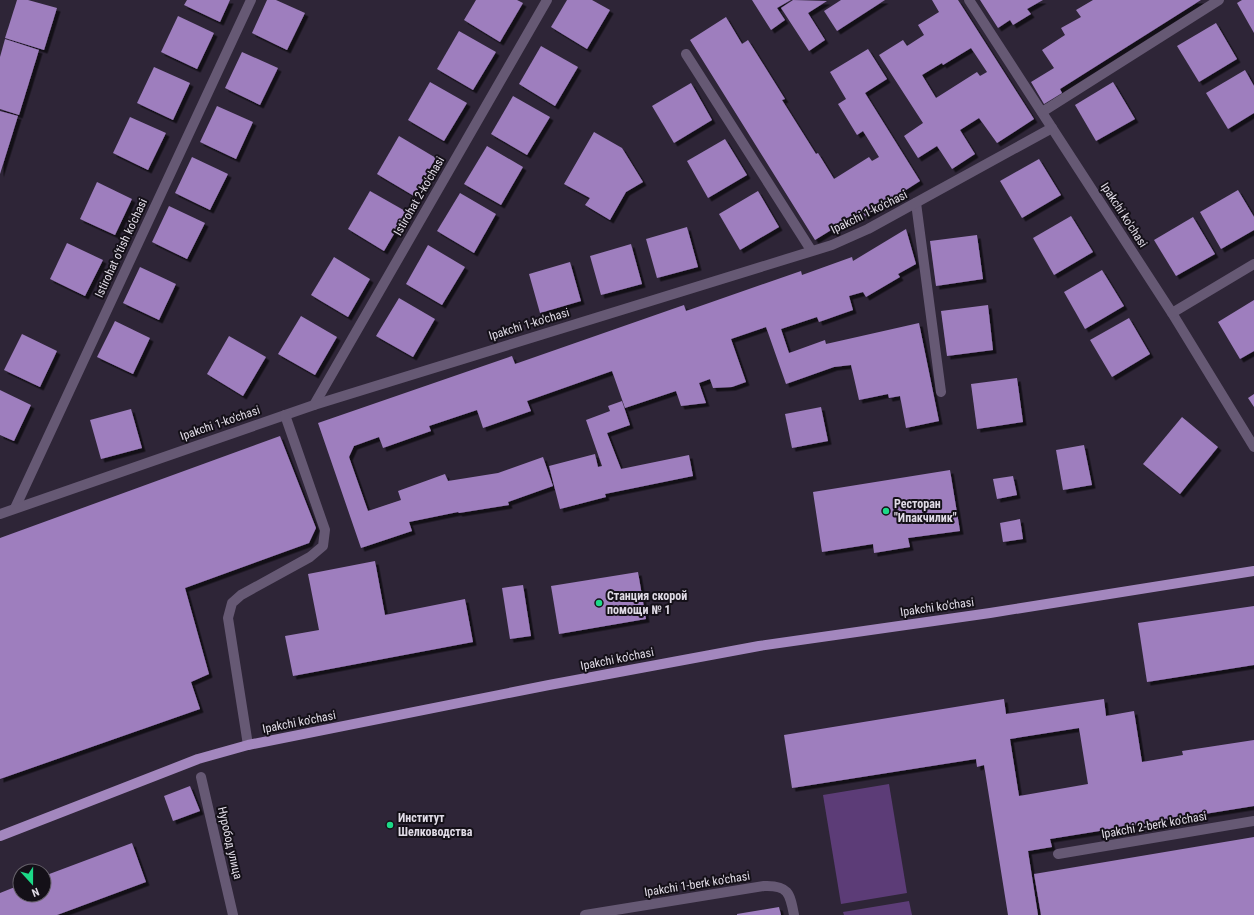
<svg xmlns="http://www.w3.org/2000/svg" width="1254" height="915" font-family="'Roboto Condensed',sans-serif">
	<defs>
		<filter id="shadow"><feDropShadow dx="3.5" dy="3.5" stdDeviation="0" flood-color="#0009"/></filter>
	</defs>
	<rect width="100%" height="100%" fill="#2e2537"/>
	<g fill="#5c3c77">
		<polygon points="889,784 907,893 841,904 823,795"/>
		<polygon points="909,901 912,915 844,915 843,912"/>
	</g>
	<g fill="#9e7ebe" fill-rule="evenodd" filter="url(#shadow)">
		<polygon points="17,0 28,0 57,8 44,50 5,38"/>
		<polygon points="187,0 230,0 220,22 184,5"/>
		<polygon points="267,0 276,0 305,13 287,50 252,33"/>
		<polygon points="476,0 517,0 523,3 500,42 464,20"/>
		<polygon points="567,0 592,0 610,10 587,49 551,27"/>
		<polygon points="752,0 791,0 777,8 785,20 771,30"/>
		<polygon points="793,0 827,1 808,13 825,40 809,51 781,8"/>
		<polygon points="841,0 885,0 837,31 824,11"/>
		<path d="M932,0H958L1034,119L997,143L979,118L960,130L975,154L952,169L937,146L918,158L904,136L923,123L879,55L903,40L907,46L924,35L918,25L939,12ZM971,48L987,72L980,76L977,72L936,98L922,75L942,63L943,65Z"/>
		<polygon points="980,0 1043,0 1027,9 1031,14 1013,25 1010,20 998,28"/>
		<polygon points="1093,0 1201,0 1060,89 1062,93 1044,104 1031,82 1054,68 1042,50 1065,35 1061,28 1081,17 1076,10"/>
		<polygon points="1242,0 1254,0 1254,33 1237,3"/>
		<polygon points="178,16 214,33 197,69 161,52"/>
		<polygon points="726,17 742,44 748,40 785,99 782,100 816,154 818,153 834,179 869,157 872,161 879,157 863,131 857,135 838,104 846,99 830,72 868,49 887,79 865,93 920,181 865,216 862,211 815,240 690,40"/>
		<polygon points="1216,23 1237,59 1199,82 1177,46"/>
		<polygon points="459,31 496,52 473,90 437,69"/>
		<polygon points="5,39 39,50 19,115 0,109 0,57"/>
		<polygon points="541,46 578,67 555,106 519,84"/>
		<polygon points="242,52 278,68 260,105 225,88"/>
		<polygon points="154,67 190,83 173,120 137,103"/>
		<polygon points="1245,70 1254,86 1254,113 1228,129 1206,93"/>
		<polygon points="430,82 467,103 444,141 408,120"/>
		<polygon points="1113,82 1135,119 1096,141 1075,105"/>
		<polygon points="691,83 712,120 674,143 652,106"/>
		<polygon points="513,96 550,117 527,155 491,134"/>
		<polygon points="217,106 253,122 236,159 200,142"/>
		<polygon points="0,111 18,116 0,174"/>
		<polygon points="130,117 166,133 148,170 113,153"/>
		<polygon points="594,132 622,148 643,182 626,192 610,220 585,205 590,198 564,184"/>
		<polygon points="399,136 436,158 414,196 377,174"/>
		<polygon points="725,139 747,175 708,198 687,161"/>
		<polygon points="487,146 523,167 501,205 464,184"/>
		<polygon points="192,157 228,174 210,210 175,193"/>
		<polygon points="1039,159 1061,195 1022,218 1000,181"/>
		<polygon points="97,182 132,199 115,235 80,219"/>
		<polygon points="1238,190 1254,217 1254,230 1221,249 1200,212"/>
		<polygon points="370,191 407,212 384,251 348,229"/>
		<polygon points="758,191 779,227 740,250 719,214"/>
		<polygon points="460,193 496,214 474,253 437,231"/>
		<polygon points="169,206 205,223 187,259 152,242"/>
		<polygon points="1071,216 1093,252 1054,275 1033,238"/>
		<polygon points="1193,217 1215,254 1176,276 1154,240"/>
		<polygon points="687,227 698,267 657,278 646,239"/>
		<polygon points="906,229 916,264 898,274 900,277 866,297 863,292 849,296 853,310 819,322 817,317 781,329 789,353 825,340 826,344 919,323 939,421 906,428 900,396 889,398 888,394 859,400 851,365 834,367 786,384 766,327 731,339 746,382 732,387 713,388 710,379 699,383 706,403 681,406 676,391 625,408 612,371 527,401 531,411 483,428 477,410 429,426 431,431 383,448 379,437 354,446 349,457 368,511 401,500 398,491 445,474 448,481 498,473 543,457 553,486 508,502 509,505 459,513 458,512 409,522 412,531 361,548 318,423 512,356 515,364 684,305 686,311 801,271 802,275 852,257 853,261"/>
		<polygon points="977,235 983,279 936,286 930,241"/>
		<polygon points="67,243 103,260 85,296 50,279"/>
		<polygon points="631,244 642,284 601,295 590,256"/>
		<polygon points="428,245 465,267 442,305 406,284"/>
		<polygon points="334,257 370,279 348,317 311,295"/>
		<polygon points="570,262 581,301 540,313 529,274"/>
		<polygon points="140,267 176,284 159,320 123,303"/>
		<polygon points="1102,270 1124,306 1085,329 1064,292"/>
		<polygon points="399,298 435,319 413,357 376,336"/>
		<polygon points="1254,300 1254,351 1240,359 1218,322"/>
		<polygon points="988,305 993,350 947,356 941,311"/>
		<polygon points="301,316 337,337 315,375 278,354"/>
		<polygon points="1129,318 1150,354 1112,377 1090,340"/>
		<polygon points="115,321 150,338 133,374 97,357"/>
		<polygon points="22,334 57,351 40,387 4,370"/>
		<polygon points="229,336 266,357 243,396 207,374"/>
		<polygon points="1017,378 1023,422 977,429 971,384"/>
		<polygon points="0,390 31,405 14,441 0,435"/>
		<polygon points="1254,394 1254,407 1248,398"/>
		<polygon points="622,401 630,425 607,433 621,469 689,455 693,476 605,494 606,497 560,509 549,466 595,454 598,467 602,466 586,420 610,411 608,406"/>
		<polygon points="821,407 828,441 792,448 785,414"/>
		<polygon points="131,409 142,448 101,459 90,420"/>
		<polygon points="1182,417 1218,447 1180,494 1143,464"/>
		<polygon points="280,436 316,528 309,543 185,588 209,674 191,682 200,709 0,779 0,538"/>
		<polygon points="1084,445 1092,485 1063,490 1056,450"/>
		<polygon points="950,470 960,531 908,538 910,547 874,553 873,544 822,552 813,492"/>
		<polygon points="1013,476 1017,495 997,499 993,479"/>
		<polygon points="1020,519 1023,539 1003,542 1000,523"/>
		<polygon points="375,561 385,615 465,599 473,642 293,676 285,636 319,630 308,574"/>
		<polygon points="638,572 646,619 559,634 551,586"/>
		<polygon points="523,585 531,636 510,639 502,588"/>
		<polygon points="1254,606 1254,665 1147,682 1138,623"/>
		<path d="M1004,699L1006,714L1104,699L1106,716L1134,711L1142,762L1183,755L1182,751L1254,740V806L1050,839L1052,847L1028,851L1038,915H1008L984,765L977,767L976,759L792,788L784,735ZM1079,728L1088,784L1019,796L1010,739Z"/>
		<polygon points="190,786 200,811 173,821 164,796"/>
		<polygon points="1254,837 1254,915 1041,915 1034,874"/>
		<polygon points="132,843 146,882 57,915 0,915 0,893 20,885 20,895 44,895 44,876"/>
		<polygon points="779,907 781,915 737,915 737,914"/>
	</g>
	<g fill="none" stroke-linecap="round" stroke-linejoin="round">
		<g stroke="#665974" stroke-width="10">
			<polyline points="969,0 1172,313 1254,447"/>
			<polyline points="686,54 811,250"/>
			<polyline points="1042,112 1219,0"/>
			<polyline points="916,203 941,392"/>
			<polyline points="1172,313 1254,264"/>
			<polyline points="314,405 547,0"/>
			<polyline points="15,508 251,0"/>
			<polyline points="0,514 314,405 832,245 868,229 1052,128"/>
			<polyline points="248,745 228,618 232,603 241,595 310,557 323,546 325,530 285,415"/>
			<polyline points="201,777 233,915"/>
			<polyline points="1058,854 1254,821"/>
			<path d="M585,915L764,886C788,885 790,893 794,915"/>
		</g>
		<polyline stroke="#a387be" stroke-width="10" points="0,836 198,759 248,745 549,685 759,646 990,613 1254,571"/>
	</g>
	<g fill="#1cd988" stroke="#141018" stroke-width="1.5">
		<circle cx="886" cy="511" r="4"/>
		<circle cx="599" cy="603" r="4"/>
		<circle cx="390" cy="825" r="4"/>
	</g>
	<g text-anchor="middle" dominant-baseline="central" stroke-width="4" stroke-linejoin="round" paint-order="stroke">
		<g font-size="12" fill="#e0dbe6" stroke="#141018">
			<text transform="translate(419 196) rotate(-60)">Istirohat 2-ko'chasi</text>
			<text transform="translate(869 212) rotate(-26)">Ipakchi 1-ko'chasi</text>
			<text transform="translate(1124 215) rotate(57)">Ipakchi ko'chasi</text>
			<text transform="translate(121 248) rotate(-65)">Istirohat o'tish ko'chasi</text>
			<text transform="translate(529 324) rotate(-17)">Ipakchi 1-ko'chasi</text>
			<text transform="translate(220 423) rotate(-19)">Ipakchi 1-ko'chasi</text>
			<text transform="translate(937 607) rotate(-8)">Ipakchi ko'chasi</text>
			<text transform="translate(617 659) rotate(-11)">Ipakchi ko'chasi</text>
			<text transform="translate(299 722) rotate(-11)">Ipakchi ko'chasi</text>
			<text transform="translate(1154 825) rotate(-10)">Ipakchi 2-berk ko'chasi</text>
			<text transform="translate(230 843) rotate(77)">Нуробод улица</text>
			<text transform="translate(697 884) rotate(-9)">Ipakchi 1-berk ko'chasi</text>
		</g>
		<g font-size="12" font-weight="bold" fill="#e0dbe6" stroke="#141018" text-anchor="start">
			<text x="894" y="504">Ресторан<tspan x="894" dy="14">"Ипакчилик"</tspan></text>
			<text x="607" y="596">Станция скорой<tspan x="607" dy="14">помощи № 1</tspan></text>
			<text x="398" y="818">Институт<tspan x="398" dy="14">Шелководства</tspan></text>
		</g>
	</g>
	<g transform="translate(32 883) rotate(159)"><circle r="19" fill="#141018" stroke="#66616a"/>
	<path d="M0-3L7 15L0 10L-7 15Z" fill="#1cd988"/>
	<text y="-6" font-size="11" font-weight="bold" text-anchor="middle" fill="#e0dbe6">N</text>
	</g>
</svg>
